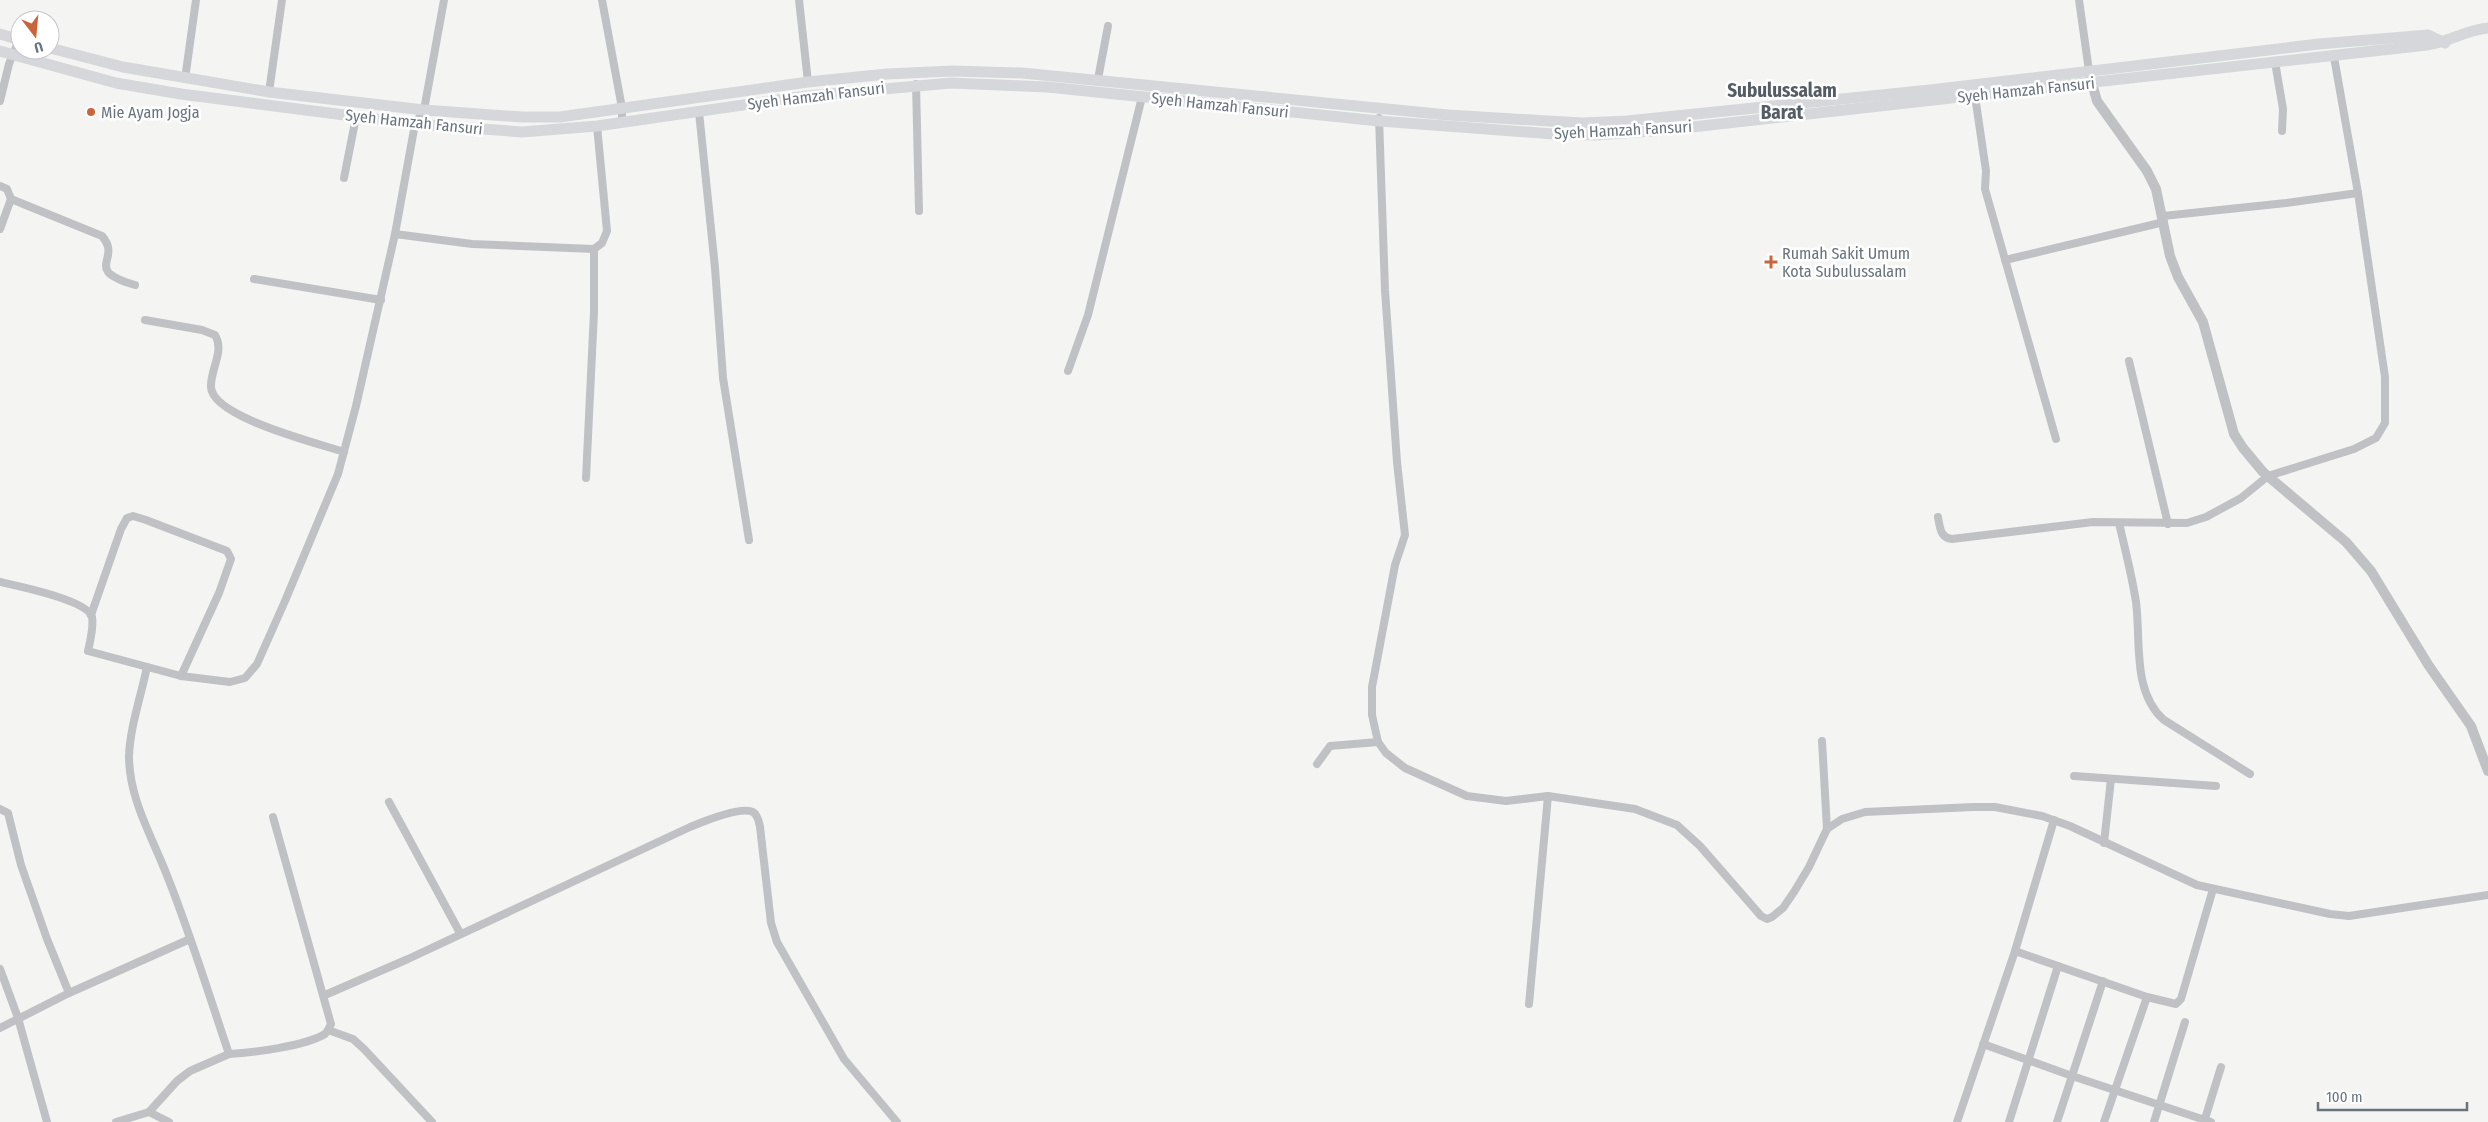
<svg xmlns="http://www.w3.org/2000/svg" width="2488" height="1122" font-family="'Fira Sans Condensed',sans-serif">
	<rect width="100%" height="100%" fill="#f4f5f2"/>
	<g fill="none" stroke-linecap="round" stroke-linejoin="round">
		<g stroke="#bfc1c5" stroke-width="8">
			<polyline points="602,0 622,108 622,122"/>
			<polyline points="799,0 808,82"/>
			<polyline points="2079,0 2089,71"/>
			<polyline points="2275,62 2283,109 2282,131"/>
			<polyline points="185,79 196,0"/>
			<polyline points="1098,79 1108,26"/>
			<polyline points="916,84 919,211"/>
			<polyline points="269,92 282,0"/>
			<polyline points="1975,96 1986,171 1985,189 2056,439"/>
			<polyline points="0,101 9,64 19,40"/>
			<polyline points="699,112 715,268 723,378 749,540"/>
			<polyline points="1379,118 1385,290 1397,462 1405,535 1395,565 1372,687 1372,715 1378,742 1386,753 1405,768 1467,796 1506,801 1548,796 1635,809 1677,825 1700,846 1761,916 1767,919 1772,917 1783,908 1794,892 1809,867 1827,829 1842,819 1865,812 1973,807 1995,807 2042,816 2070,826 2197,885 2330,914 2349,916 2488,895"/>
			<polyline points="344,178 356,117"/>
			<polyline points="0,186 7,189 11,199 0,229"/>
			<path d="M11,199L102,236C123,260 81,269 135,285"/>
			<polyline points="2163,216 2286,203 2358,193"/>
			<polyline points="395,234 472,244 594,249 602,243 607,231 597,126"/>
			<polyline points="2005,260 2164,222"/>
			<polyline points="254,279 381,300"/>
			<path d="M145,320L202,330L215,335C225,351 210,370 211,387C212,417 317,443 344,452"/>
			<polyline points="2129,361 2168,524"/>
			<polyline points="1068,371 1088,315 1142,97"/>
			<polyline points="586,478 594,312 594,249"/>
			<path d="M1938,517C1940,527 1940,538 1952,539L2093,522L2187,523L2206,517L2241,498L2268,476L2354,449L2376,438L2385,423V377L2358,193L2334,57"/>
			<path d="M2119,523C2125,549 2132,576 2136,602C2141,641 2132,692 2164,720L2250,774"/>
			<path d="M0,582C18,586 87,600 92,617C94,627 90,641 88,651L181,676L230,682L245,678L257,664L285,601L338,474L356,406L395,234L415,124L424,110L444,0"/>
			<polyline points="91,615 121,529 127,518 133,516 146,520 227,551 231,559 219,593 181,676"/>
			<polyline points="1822,741 1827,829"/>
			<polyline points="1317,764 1330,746 1378,742"/>
			<polyline points="2074,776 2216,786"/>
			<polyline points="389,802 460,933"/>
			<polyline points="0,809 8,813 21,865 47,939 69,993 0,1028"/>
			<polyline points="2104,843 2111,779"/>
			<polyline points="2015,951 2147,997 2176,1004 2181,999 2213,889"/>
			<polyline points="0,969 18,1018 47,1122"/>
			<polyline points="69,993 190,939"/>
			<path d="M325,995L408,959L690,827C702,822 741,806 753,812C758,815 759,822 760,827L771,923L777,942L844,1059L897,1122"/>
			<polyline points="1529,1004 1548,796"/>
			<polyline points="328,1030 353,1039 364,1049 432,1122"/>
			<polyline points="1983,1044 2072,1076 2211,1122"/>
			<path d="M229,1054C252,1053 305,1046 325,1034C328,1031 329,1028 331,1024L273,817"/>
			<polyline points="149,1112 169,1122"/>
			<path d="M116,1122L149,1112L177,1081L190,1071L229,1054C209,995 191,936 168,878C153,838 129,800 129,756C130,727 141,696 147,667"/>
			<polyline points="1957,1122 2015,951 2054,820"/>
			<polyline points="2009,1122 2058,966"/>
			<polyline points="2057,1122 2103,981"/>
			<polyline points="2104,1122 2147,997"/>
			<polyline points="2154,1122 2185,1022"/>
			<polyline points="2204,1122 2221,1067"/>
		</g>
		<polyline stroke="#bfc1c5" stroke-width="10" points="2090,76 2097,101 2147,171 2156,189 2170,256 2178,277 2203,322 2234,434 2243,448 2263,472 2346,542 2371,571 2429,666 2471,726 2488,771"/>
		<g stroke="#d5d7db" stroke-width="11">
			<polyline points="0,34 20,40"/>
			<polyline points="50,48 123,67 269,92 424,110 522,117 560,117 808,82 887,74 952,71 1022,73 1448,115 1582,123 1627,121 1930,90 2319,44 2428,35 2445,43"/>
			<path d="M0,51L116,83L181,94L415,124L522,132L597,126L806,96L951,83L1047,87L1379,121L1553,134L1596,135L1665,130L2427,45C2449,42 2466,30 2488,28"/>
		</g>
	</g>
	<g fill="#cb643b" stroke="#fff" stroke-width="2">
		<circle cx="91" cy="112" r="5"/>
		<path d="M1768.5 254.5h5v5h5v5h-5v5h-5v-5h-5v-5h5z"/>
	</g>
	<g text-anchor="middle" dominant-baseline="central" stroke-width="5" stroke-linejoin="round" paint-order="stroke">
		<g font-size="16" fill="#68737f" stroke="#fff">
			<text transform="translate(2026 90) rotate(-6)">Syeh Hamzah Fansuri</text>
			<text transform="translate(816 96) rotate(-7)">Syeh Hamzah Fansuri</text>
			<text transform="translate(1220 105) rotate(6)">Syeh Hamzah Fansuri</text>
			<text transform="translate(414 122) rotate(6)">Syeh Hamzah Fansuri</text>
			<text transform="translate(1623 130) rotate(-3)">Syeh Hamzah Fansuri</text>
		</g>
		<g font-size="16" fill="#68737f" stroke="#fff" text-anchor="start">
			<text x="101" y="112">Mie Ayam Jogja</text>
			<text x="1782" y="253">Rumah Sakit Umum<tspan x="1782" dy="18">Kota Subulussalam</tspan></text>
		</g>
		<g font-size="19" font-weight="bold" fill="#545d65" stroke="#fff">
			<text x="1782" y="90">Subulussalam<tspan x="1782" dy="22">Barat</tspan></text>
		</g>
	</g>
	<g transform="translate(35 35) rotate(164)"><circle r="24" fill="#ffffff" stroke="#c3c7cc"/>
	<path d="M0-4L9 19L0 12L-9 19Z" fill="#cb643b"/>
	<text y="-8" font-size="14" font-weight="bold" text-anchor="middle" fill="#68737f">U</text>
	</g>
	<path d="M2318 1102v8h149v-8" fill="none" stroke="#68737f" stroke-width="2.5"/>
	<text x="2326" y="1102" font-size="15" fill="#68737f" stroke="#ffffff" stroke-width="4" paint-order="stroke">100 m</text>
</svg>
